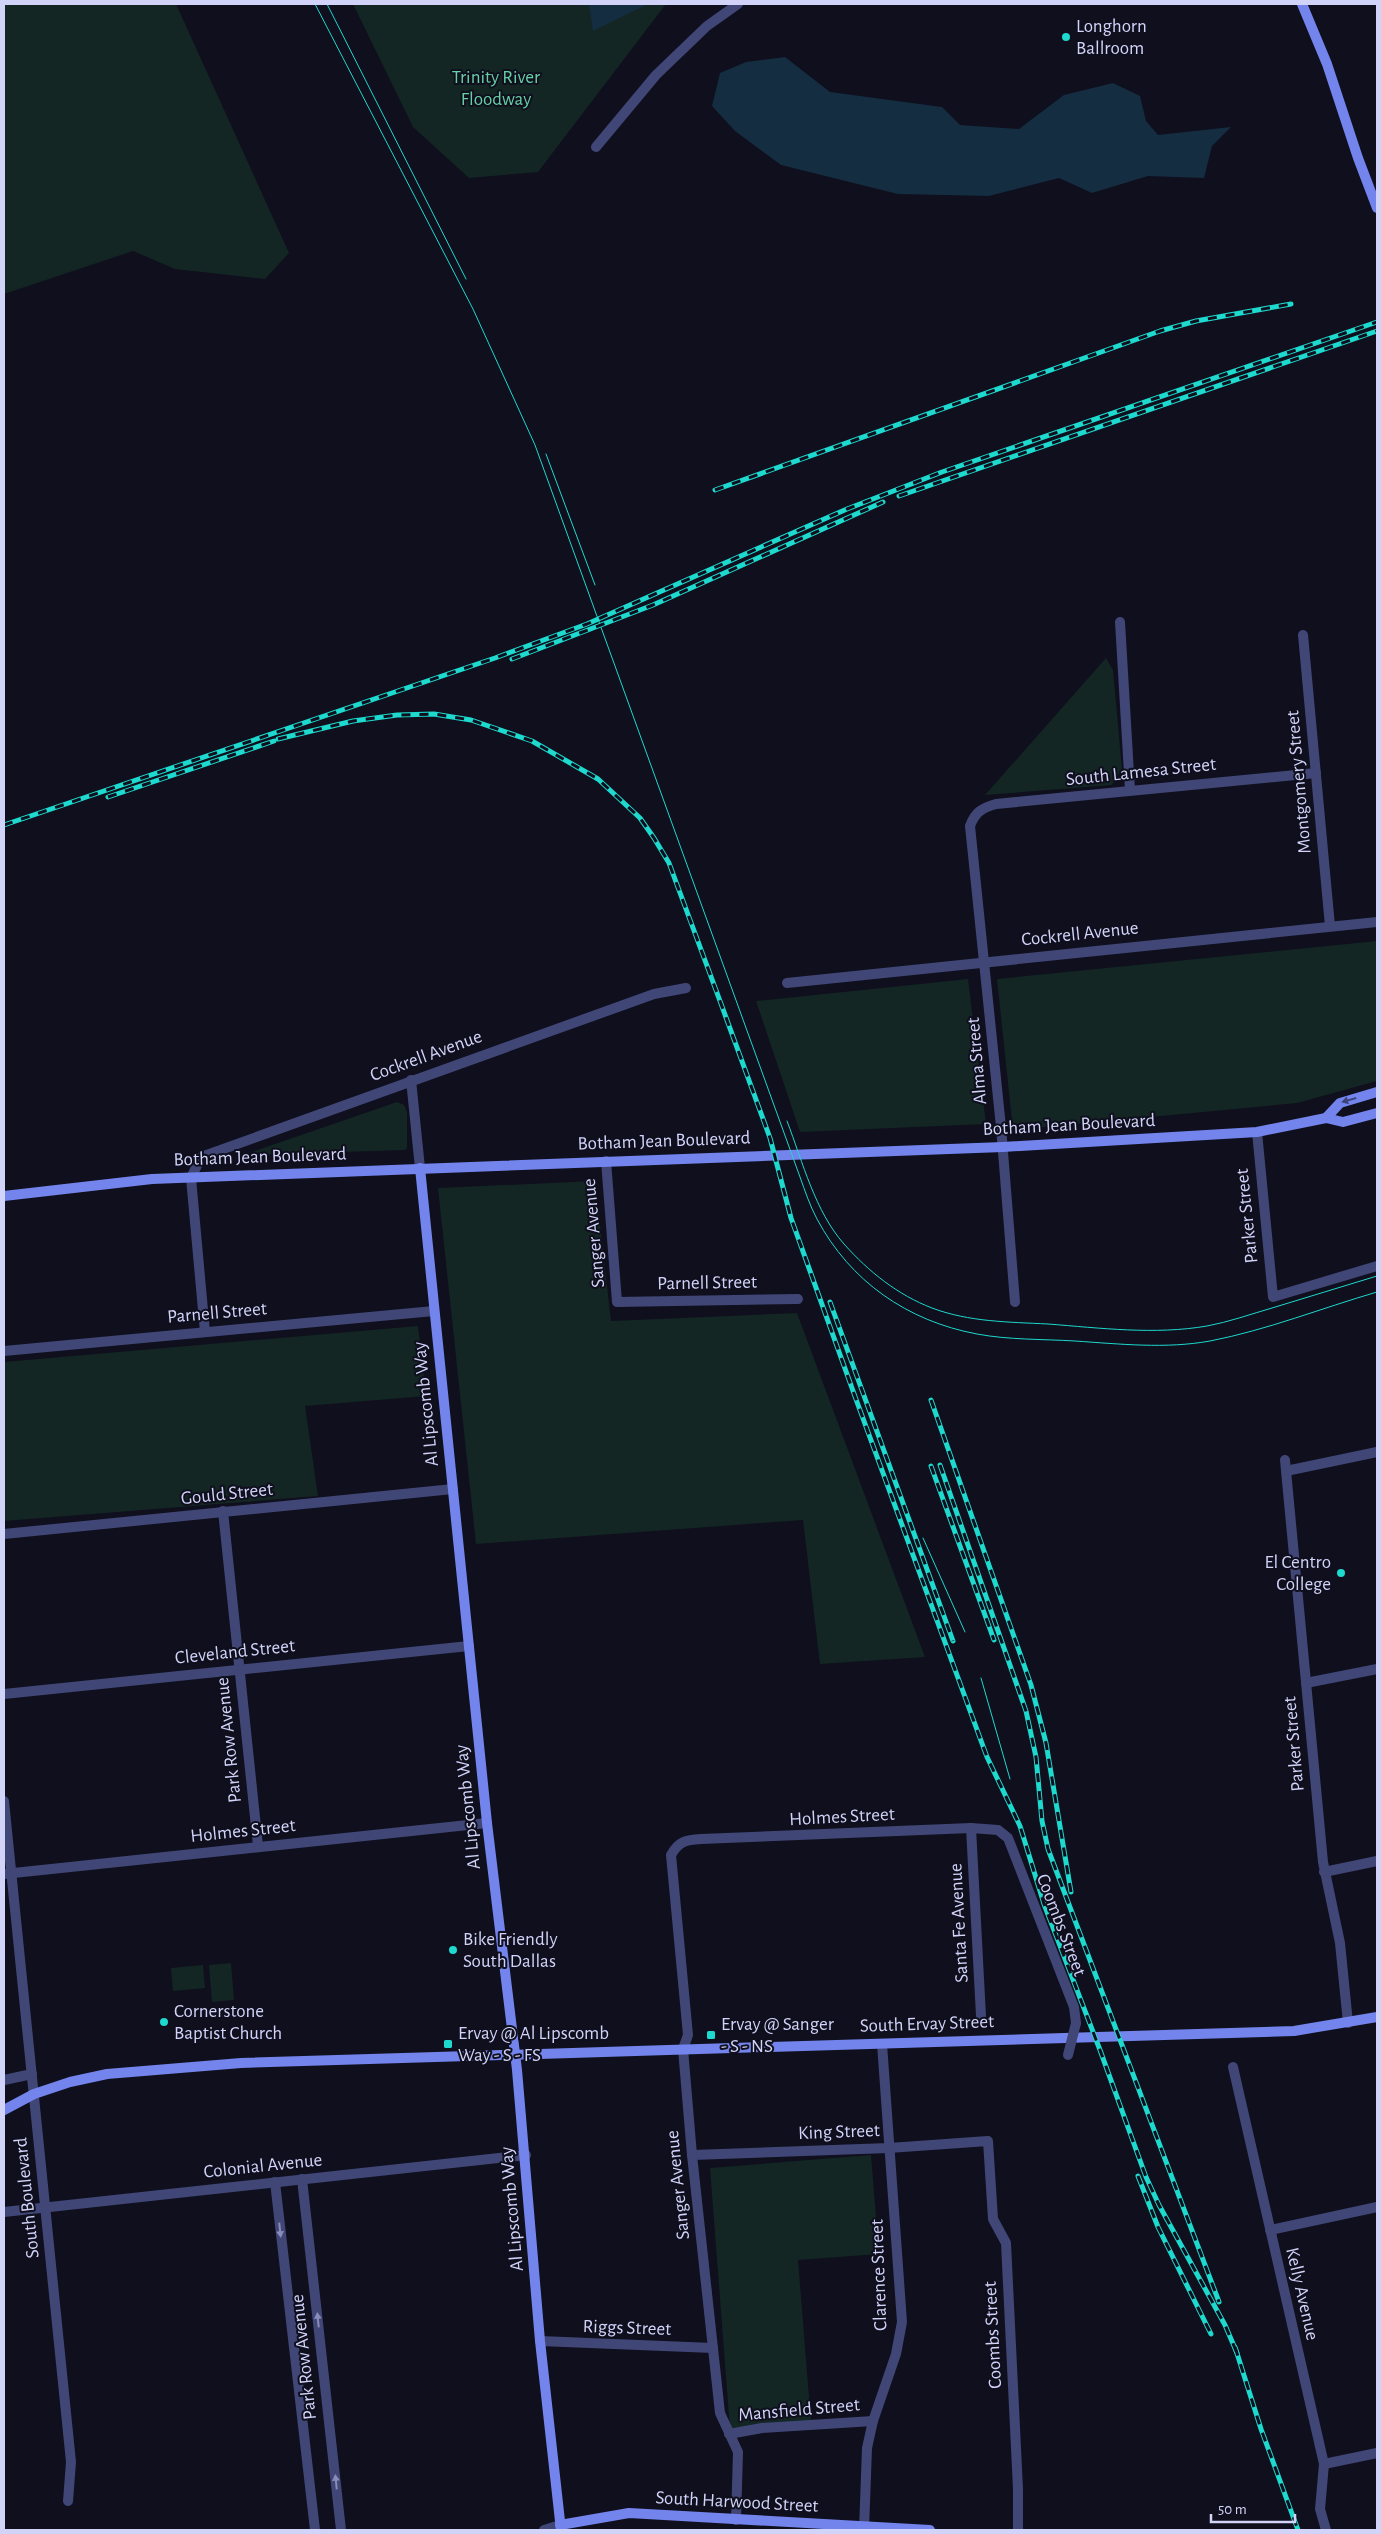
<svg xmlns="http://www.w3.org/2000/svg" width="1381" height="2534" font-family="'Alegreya Sans',sans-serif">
	<rect width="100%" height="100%" fill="#0f0f1d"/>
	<g fill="#132623">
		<polygon points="4,4 176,4 289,253 265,279 175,269 133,251 4,294"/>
		<polygon points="353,4 666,4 538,172 469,178 413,127"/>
		<polygon points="1106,658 1113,670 1122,769 1112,785 985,795"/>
		<polygon points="1377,941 1377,1081 1297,1103 1013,1130 997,979"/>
		<polygon points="968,979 986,1124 800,1132 756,1001"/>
		<polygon points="397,1102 404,1105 407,1112 407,1148 405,1150 249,1155 252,1152"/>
		<polygon points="595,1181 611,1321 797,1313 925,1657 820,1664 803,1520 476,1544 438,1188"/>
		<polygon points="418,1326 426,1396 305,1406 318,1496 4,1521 4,1362"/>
		<polygon points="231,1963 234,2000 212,2002 209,1965"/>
		<polygon points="203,1965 205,1988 173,1991 171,1968"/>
		<polygon points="871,2155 879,2254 798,2260 811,2422 730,2429 710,2168"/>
	</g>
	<g fill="#152d41">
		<polygon points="589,4 648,4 593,31"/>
		<polygon points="785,57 830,92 942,107 960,125 1019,129 1064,95 1113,83 1140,96 1146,121 1158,135 1231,127 1212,146 1204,178 1148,176 1092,193 1059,178 989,196 898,194 781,165 735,131 712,106 720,73 746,62"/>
	</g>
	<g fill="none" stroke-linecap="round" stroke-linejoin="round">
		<g stroke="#404676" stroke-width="10">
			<polyline points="596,147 656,75 707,26 738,4"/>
			<polyline points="1120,622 1130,790"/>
			<polyline points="1303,635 1330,926"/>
			<polyline points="787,983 1377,922"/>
			<polyline points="411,1080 420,1168"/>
			<polyline points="1257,1132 1273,1297 1377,1266"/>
			<polyline points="606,1161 617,1302 798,1299"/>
			<path d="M1015,1302L1001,1127L970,826C975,812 982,808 996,804L1316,773"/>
			<polyline points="205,1332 191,1178 201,1157 654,994 686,988"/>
			<polyline points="4,1351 434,1311"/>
			<polyline points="1285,1460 1323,1862 1340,1943 1348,2023"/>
			<polyline points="1286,1471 1377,1452"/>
			<polyline points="223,1511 258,1846"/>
			<polyline points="4,1534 453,1489"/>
			<polyline points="1306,1683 1377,1669"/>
			<polyline points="4,1694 469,1646"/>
			<polyline points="4,1801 71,2462 68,2501"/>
			<polyline points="971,1828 981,2016"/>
			<polyline points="1324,1872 1377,1861"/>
			<polyline points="4,1874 487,1823"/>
			<polyline points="1233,2067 1324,2464 1320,2509 1326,2530"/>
			<polyline points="4,2080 32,2074"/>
			<polyline points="692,2155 889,2148 988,2141 993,2219 1006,2243 1018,2489 1018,2530"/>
			<polyline points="302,2179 341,2530"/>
			<polyline points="275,2182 315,2530"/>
			<polyline points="4,2212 526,2155"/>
			<polyline points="1270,2230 1377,2207"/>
			<polyline points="540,2341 713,2348"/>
			<polyline points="729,2434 762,2428 873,2421"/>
			<polyline points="1324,2464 1377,2453"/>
			<path d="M736,2520L738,2452L720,2413L692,2155L683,2049L688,2035L671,1855C679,1841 686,1840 701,1839L971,1828L998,1830L1008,1838L1074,2007L1076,2023"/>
			<polyline points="544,2530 560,2525"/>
			<polyline points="864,2530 867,2448 873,2421 896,2354 902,2322 882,2044"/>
		</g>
		<g stroke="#7484ed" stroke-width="10">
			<polyline points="1302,4 1327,64 1358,158 1377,208"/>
			<polyline points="1326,1118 1340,1103 1377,1092"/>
			<polyline points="420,1168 487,1823 517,2070 540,2341 561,2530"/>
			<polyline points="4,1196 152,1179 1003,1147 1257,1132 1326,1118 1343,1122 1377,1113"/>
			<polyline points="4,2110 34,2094 70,2082 107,2074 241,2063 1294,2031 1377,2017"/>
			<polyline points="560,2525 629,2513 930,2530"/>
		</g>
		<g stroke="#1dd9ce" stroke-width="1">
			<path d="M315,4L473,309L535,445L800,1177C805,1191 810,1206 817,1219C850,1281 907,1321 977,1334C1009,1340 1042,1339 1075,1341C1120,1344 1166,1349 1210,1341C1267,1330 1322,1308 1377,1292"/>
			<polyline points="327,4 466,279"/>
			<polyline points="546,454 595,585"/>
			<path d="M787,1121C803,1163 815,1211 844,1244C869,1272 898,1295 932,1308C969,1322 1009,1322 1048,1324C1100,1328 1155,1335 1207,1326C1229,1322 1251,1314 1272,1308C1307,1297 1342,1287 1377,1276"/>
			<polyline points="923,1538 965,1632"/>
			<polyline points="981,1678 1010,1779"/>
		</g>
		<g stroke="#1dd9ce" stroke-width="5">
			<g id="rail">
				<polyline points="715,490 1160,331 1196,321 1291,304"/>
				<polyline points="899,496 1377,331"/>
				<polyline points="512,659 653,605 883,502"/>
				<polyline points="278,739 353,721 397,715 434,714 471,720 532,741 598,779 640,818 654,838 669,863 720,1001 770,1138 791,1218 857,1402 987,1757 1020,1826 1044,1904 1100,2050 1146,2177 1159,2205 1225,2325 1237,2353"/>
				<polyline points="108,797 274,741"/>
				<polyline points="4,825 495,658 587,624 847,509 942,472 1377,322"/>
				<polyline points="830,1302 953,1641"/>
				<polyline points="931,1400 1031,1685 1046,1743 1071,1892"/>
				<polyline points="940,1465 1026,1711 1036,1757 1042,1821 1048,1849 1219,2302"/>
				<polyline points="931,1466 994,1640"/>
				<polyline points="1138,2176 1158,2227 1211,2334"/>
				<polyline points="1235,2347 1261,2429 1298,2530"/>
			</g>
		</g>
		<use href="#rail" stroke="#0f0f1d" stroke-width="3" stroke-dasharray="9" stroke-linecap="butt"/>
		<polyline stroke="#404676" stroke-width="10" points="1068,2055 1076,2023"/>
	</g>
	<defs><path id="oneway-solid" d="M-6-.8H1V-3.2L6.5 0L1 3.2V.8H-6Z" transform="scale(1.25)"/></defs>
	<use fill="#3c447b" href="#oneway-solid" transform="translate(1349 1100) rotate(164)"/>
	<g fill="#888cb8">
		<use href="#oneway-solid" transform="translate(280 2230) rotate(84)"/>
		<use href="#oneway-solid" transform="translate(318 2320) rotate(-96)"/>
		<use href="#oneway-solid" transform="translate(336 2482) rotate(-96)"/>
	</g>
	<g fill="#1dd9ce" stroke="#0f0f1d" stroke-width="2">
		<circle cx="1066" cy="37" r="5"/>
		<circle cx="1341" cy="1573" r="5"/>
		<circle cx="453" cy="1950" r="5"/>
		<circle cx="164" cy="2022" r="5"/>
		<rect x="706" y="2030" width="10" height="10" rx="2.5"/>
		<rect x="443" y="2039" width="10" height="10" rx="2.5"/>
	</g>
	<g text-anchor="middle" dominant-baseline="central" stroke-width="4" stroke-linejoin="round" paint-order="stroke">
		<g font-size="19" fill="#d1d3f9" stroke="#0f0f1d" text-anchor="start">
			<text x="1076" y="26">Longhorn<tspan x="1076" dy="22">Ballroom</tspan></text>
			<text x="1331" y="1562" text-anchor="end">El Centro<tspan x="1331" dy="22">College</tspan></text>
			<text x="463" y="1939">Bike Friendly<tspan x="463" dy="22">South Dallas</tspan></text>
			<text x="174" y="2011">Cornerstone<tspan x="174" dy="22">Baptist Church</tspan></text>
			<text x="721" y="2024">Ervay @ Sanger<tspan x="721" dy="22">- S - NS</tspan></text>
			<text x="458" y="2033">Ervay @ Al Lipscomb<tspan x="458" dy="22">Way - S - FS</tspan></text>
		</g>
		<g font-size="19" fill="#67cfa4" stroke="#0f0f1d">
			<text x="496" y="77">Trinity River<tspan x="496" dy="22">Floodway</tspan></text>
		</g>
		<g font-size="19" fill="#d1d3f9" stroke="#0f0f1d">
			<text transform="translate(1141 772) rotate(-6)">South Lamesa Street</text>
			<text transform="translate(1299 782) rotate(-95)">Montgomery Street</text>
			<text transform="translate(1080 934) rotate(-6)">Cockrell Avenue</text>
			<text transform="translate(426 1056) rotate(-20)">Cockrell Avenue</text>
			<text transform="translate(977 1061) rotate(-95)">Alma Street</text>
			<text transform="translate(1069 1125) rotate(-3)">Botham Jean Boulevard</text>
			<text transform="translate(664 1141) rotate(-2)">Botham Jean Boulevard</text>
			<text transform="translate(260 1157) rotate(-2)">Botham Jean Boulevard</text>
			<text transform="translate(1247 1216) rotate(-96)">Parker Street</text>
			<text transform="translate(594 1233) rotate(-95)">Sanger Avenue</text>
			<text transform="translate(707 1283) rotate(-1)">Parnell Street</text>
			<text transform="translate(217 1313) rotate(-5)">Parnell Street</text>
			<text transform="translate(426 1404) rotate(-96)">Al Lipscomb Way</text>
			<text transform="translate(227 1494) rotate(-6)">Gould Street</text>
			<text transform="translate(235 1652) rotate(-6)">Cleveland Street</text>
			<text transform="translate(229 1740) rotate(-96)">Park Row Avenue</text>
			<text transform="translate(1294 1744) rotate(-95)">Parker Street</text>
			<text transform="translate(468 1807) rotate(-96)">Al Lipscomb Way</text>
			<text transform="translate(842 1817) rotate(-3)">Holmes Street</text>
			<text transform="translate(243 1831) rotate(-6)">Holmes Street</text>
			<text transform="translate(959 1923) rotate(-93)">Santa Fe Avenue</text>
			<text transform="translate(1061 1925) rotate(69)">Coombs Street</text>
			<text transform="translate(927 2024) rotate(-2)">South Ervay Street</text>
			<text transform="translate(839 2132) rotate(-2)">King Street</text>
			<text transform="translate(263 2166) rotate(-6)">Colonial Avenue</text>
			<text transform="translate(678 2185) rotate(-96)">Sanger Avenue</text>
			<text transform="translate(27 2198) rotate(-96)">South Boulevard</text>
			<text transform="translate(512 2209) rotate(-95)">Al Lipscomb Way</text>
			<text transform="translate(879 2275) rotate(-92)">Clarence Street</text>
			<text transform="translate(1302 2294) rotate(77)">Kelly Avenue</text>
			<text transform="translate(627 2328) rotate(2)">Riggs Street</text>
			<text transform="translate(993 2335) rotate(-93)">Coombs Street</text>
			<text transform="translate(304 2357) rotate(-96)">Park Row Avenue</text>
			<text transform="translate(799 2410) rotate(-5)">Mansfield Street</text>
			<text transform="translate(737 2502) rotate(3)">South Harwood Street</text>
		</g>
	</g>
	<rect width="1381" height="2534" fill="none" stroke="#d1d3f9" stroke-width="10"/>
	<path d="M1211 2514v8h84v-8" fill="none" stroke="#d1d3f9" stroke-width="2.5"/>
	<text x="1218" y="2514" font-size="15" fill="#d1d3f9" stroke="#0f0f1d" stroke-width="4" paint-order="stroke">50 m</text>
</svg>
